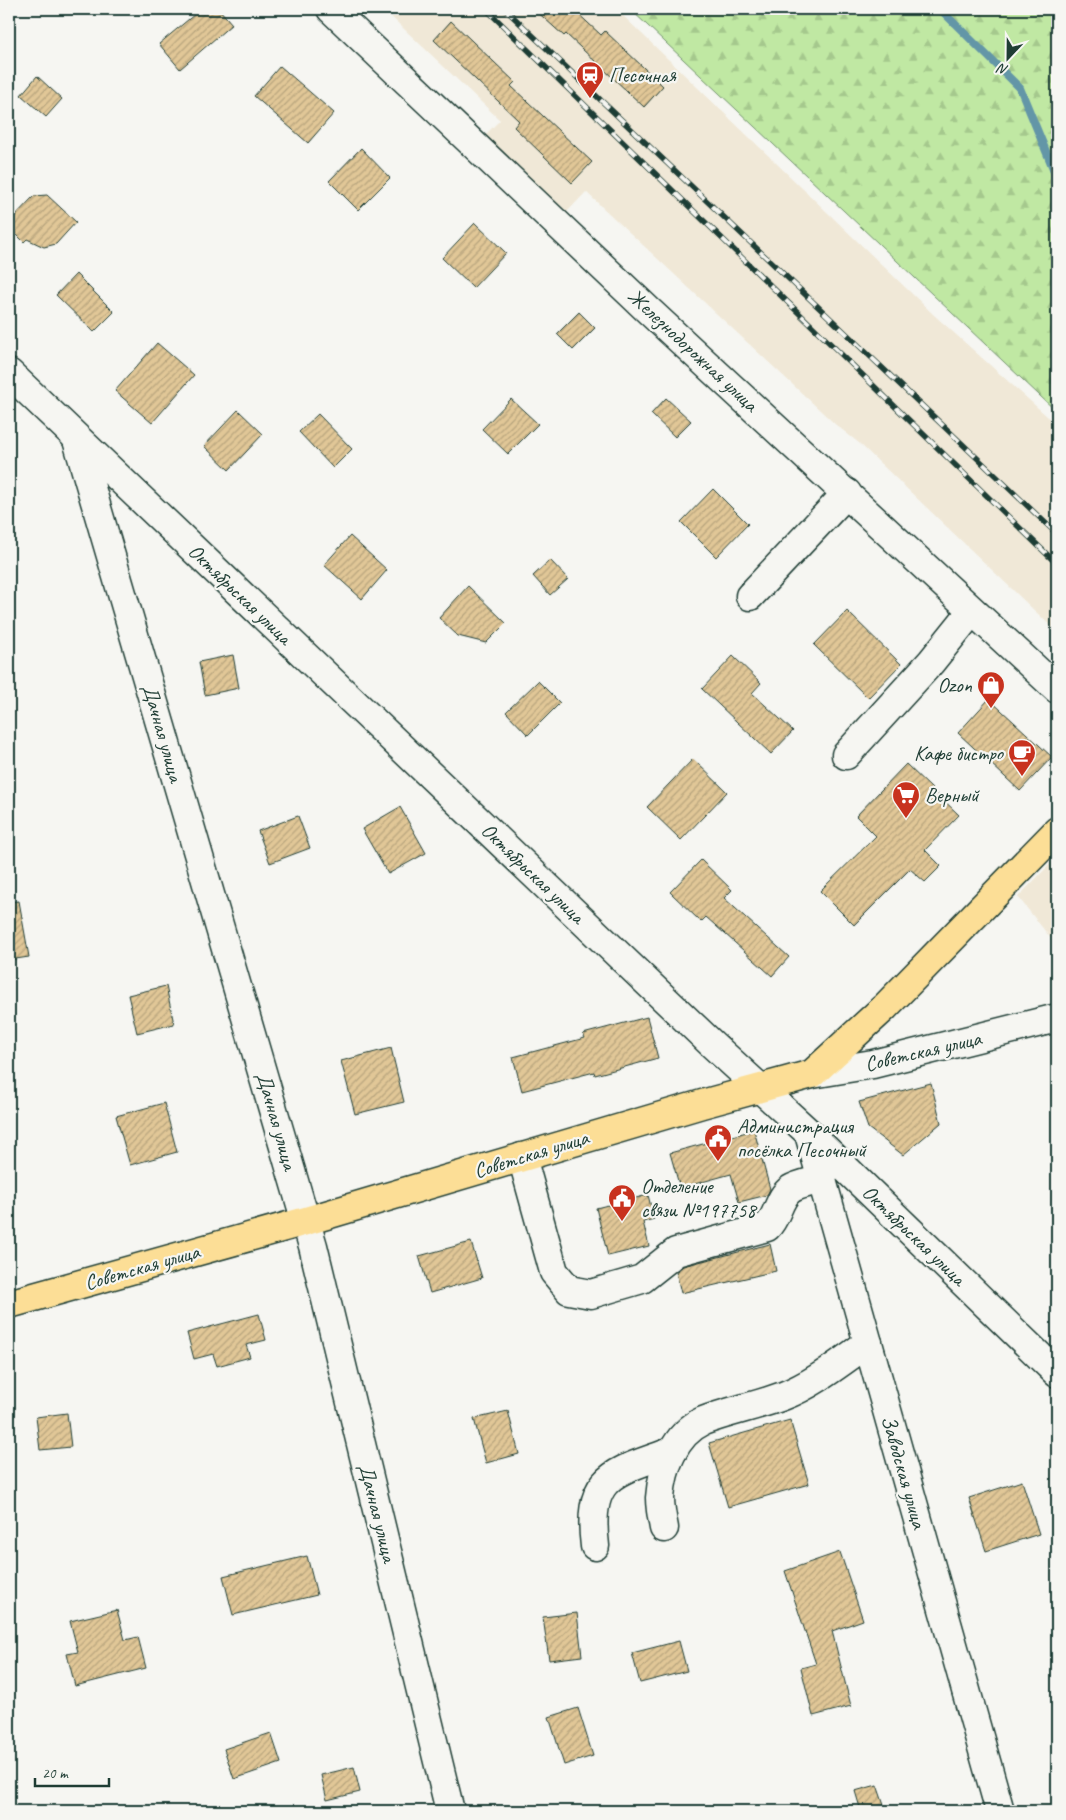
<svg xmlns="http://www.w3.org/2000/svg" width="1066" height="1820" font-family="Caveat,sans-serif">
	<defs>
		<pattern id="forest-firs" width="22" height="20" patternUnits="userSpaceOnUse" patternTransform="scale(1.25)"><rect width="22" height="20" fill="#c0e8a3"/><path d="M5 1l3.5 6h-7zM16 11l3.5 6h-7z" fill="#a5c88d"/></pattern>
		<pattern id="building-hatch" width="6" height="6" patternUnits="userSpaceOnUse" patternTransform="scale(1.25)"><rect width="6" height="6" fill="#e1c797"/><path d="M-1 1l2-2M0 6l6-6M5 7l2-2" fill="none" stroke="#b6a37c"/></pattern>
	</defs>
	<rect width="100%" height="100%" fill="#f6f6f2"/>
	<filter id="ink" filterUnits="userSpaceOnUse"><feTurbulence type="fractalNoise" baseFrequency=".02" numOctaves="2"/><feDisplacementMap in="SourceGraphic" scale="10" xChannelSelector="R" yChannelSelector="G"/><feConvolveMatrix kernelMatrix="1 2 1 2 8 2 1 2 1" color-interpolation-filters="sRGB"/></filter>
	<g filter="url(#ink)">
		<g fill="#f0e8d7">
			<polygon points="383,9 616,9 934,315 1057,425 1057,632 859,443 836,425 586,192 567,212 485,135 500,120"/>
			<polygon points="1057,857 1057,946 1018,897"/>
		</g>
		<polygon fill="url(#forest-firs)" stroke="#70926c" points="630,9 1057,9 1057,412"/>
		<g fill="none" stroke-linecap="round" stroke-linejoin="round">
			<polyline stroke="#6396a7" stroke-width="8" points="940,9 1020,88 1057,178"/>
		</g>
		<g fill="url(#building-hatch)" stroke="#1f3d34">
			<polygon points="201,9 219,9 232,24 180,69 159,44"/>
			<polygon points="534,9 573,9 601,35 605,31 663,86 644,107 566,34 564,36"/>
			<polygon points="451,21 515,82 511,86 592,162 572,183 514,127 519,121 434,40"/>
			<polygon points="280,66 334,113 308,143 254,96"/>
			<polygon points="37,76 62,99 46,117 21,95"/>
			<polygon points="361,148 390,178 358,210 329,181"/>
			<polygon points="47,195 76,222 56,244 44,247 27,239 24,242 9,227 9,222 34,196"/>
			<polygon points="475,223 506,253 473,288 442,258"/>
			<polygon points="76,274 114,312 94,332 56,295"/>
			<polygon points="579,312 595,328 573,350 557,334"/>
			<polygon points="157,343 194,375 152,423 115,391"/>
			<polygon points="666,398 691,421 675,437 651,414"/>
			<polygon points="511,399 538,424 508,454 482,429"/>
			<polygon points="238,410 263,434 229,470 204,446"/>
			<polygon points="318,414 352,449 333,468 299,432"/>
			<polygon points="713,489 748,524 716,557 681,522"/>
			<polygon points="350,536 387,570 362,599 324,565"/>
			<polygon points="550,560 568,579 550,595 533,576"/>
			<polygon points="468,586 506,623 486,643 458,636 439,618"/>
			<polygon points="847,611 901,664 868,698 814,645"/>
			<polygon points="233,655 239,688 205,695 199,662"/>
			<polygon points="733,656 761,683 752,693 793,731 771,754 702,689"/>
			<polygon points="538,681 560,703 528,735 506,712"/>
			<polygon points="989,699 1052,757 1020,791 958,733"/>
			<polygon points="693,759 727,792 681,840 647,807"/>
			<polygon points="906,764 959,815 925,850 941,866 925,882 910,869 854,925 820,891 876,836 856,816"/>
			<polygon points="400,807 426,853 388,874 362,829"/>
			<polygon points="298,816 310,848 270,863 258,831"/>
			<polygon points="701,860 732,890 724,898 789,957 772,976 706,917 701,922 670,892"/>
			<polygon points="19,901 29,957 9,960 9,902"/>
			<polygon points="166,986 174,1024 137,1033 128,995"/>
			<polygon points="647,1017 658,1058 595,1075 594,1072 522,1091 513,1057 585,1038 583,1034"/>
			<polygon points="391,1048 404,1102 355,1114 341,1061"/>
			<polygon points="931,1083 941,1123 903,1155 868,1128 859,1102"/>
			<polygon points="164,1103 177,1152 130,1165 116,1116"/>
			<polygon points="754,1130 770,1189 767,1195 739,1202 731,1174 680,1188 670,1153"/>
			<polygon points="648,1195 654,1219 643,1222 649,1246 608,1256 596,1208"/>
			<polygon points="471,1242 482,1278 430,1293 419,1256"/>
			<polygon points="770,1244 776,1271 681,1293 676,1272 683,1266"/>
			<polygon points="259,1314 266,1340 246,1345 250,1357 217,1366 213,1354 194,1359 187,1333"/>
			<polygon points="508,1411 519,1454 486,1463 474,1419"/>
			<polygon points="67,1413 71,1447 40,1450 36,1417"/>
			<polygon points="790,1420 809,1484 728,1507 709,1443"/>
			<polygon points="1022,1481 1039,1534 986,1551 969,1498"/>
			<polygon points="840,1552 863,1620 832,1631 851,1706 813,1716 801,1668 816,1664 785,1571"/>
			<polygon points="307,1556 317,1595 233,1615 223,1576"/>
			<polygon points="117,1610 125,1640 138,1637 146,1668 75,1686 67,1654 78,1652 70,1621"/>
			<polygon points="577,1613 582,1656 549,1660 543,1617"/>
			<polygon points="679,1641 687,1671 640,1683 632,1653"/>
			<polygon points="578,1708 593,1756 564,1765 549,1717"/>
			<polygon points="271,1733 281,1763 234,1779 224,1749"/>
			<polygon points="354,1767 360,1792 327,1800 321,1775"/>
			<polygon points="877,1785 886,1811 861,1811 855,1791"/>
		</g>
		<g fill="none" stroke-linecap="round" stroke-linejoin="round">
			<g stroke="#1f3d34" stroke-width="31">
				<g id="minor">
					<polyline points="331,9 649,311 1057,689"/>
					<polyline points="9,373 713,1045 809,1133 1057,1373"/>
					<polyline points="77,440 313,1246 450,1811"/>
					<polyline points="750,596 847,493"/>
					<polyline points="846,755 931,662 972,611"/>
					<polyline points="812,1074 873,1064 1057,1018"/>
					<polyline points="809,1134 1000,1811"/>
					<path d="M522,1157L554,1272L569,1290L591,1294L642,1279L676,1252L767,1227C778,1217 778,1198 791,1189C799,1184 812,1182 822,1179"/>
					<path d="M664,1528C662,1518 660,1507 660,1498C662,1468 675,1434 703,1421C729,1411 757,1406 783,1396C814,1384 841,1362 868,1343"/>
					<path d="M595,1546C586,1473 615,1473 673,1451"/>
				</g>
			</g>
			<g stroke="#1f3d34" stroke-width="31">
				<polyline id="major" points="9,1304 306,1221 702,1104 812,1074 885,1007 1057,831"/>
			</g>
			<use href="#minor" stroke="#f6f6f2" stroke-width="28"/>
			<use href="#major" stroke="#fcde96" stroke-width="28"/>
			<g stroke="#1f3d34" stroke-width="5.5">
				<g id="rail">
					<polyline points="486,9 1057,564"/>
					<polyline points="505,9 1057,534"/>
				</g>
			</g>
			<use href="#rail" stroke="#f6f6f2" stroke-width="4" stroke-dasharray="11" stroke-linecap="butt"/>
		</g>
	</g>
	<defs>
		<g id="station-pin" transform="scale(1.4375)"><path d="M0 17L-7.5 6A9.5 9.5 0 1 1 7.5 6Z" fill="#c8321e" stroke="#f6f6f2"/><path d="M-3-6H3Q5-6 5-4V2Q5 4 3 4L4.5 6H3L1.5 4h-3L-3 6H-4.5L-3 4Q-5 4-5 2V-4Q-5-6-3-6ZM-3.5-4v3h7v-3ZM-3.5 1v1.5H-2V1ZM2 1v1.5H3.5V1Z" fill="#fff"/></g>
		<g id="shop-pin" transform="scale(1.4375)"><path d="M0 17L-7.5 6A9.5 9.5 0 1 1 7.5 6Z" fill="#c8321e" stroke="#f6f6f2"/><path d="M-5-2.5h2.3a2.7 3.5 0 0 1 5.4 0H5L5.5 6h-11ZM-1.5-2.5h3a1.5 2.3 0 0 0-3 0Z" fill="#fff"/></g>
		<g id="cafe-pin" transform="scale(1.4375)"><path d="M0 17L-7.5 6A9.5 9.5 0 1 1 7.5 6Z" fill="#c8321e" stroke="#f6f6f2"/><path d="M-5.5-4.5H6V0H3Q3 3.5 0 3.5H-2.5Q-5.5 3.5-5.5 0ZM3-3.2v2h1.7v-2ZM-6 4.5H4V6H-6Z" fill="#fff"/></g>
		<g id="supermarket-pin" transform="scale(1.4375)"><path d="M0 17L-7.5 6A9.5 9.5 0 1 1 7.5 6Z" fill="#c8321e" stroke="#f6f6f2"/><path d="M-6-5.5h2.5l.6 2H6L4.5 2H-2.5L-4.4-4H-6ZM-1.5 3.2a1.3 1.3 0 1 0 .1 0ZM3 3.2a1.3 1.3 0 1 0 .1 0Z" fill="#fff"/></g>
		<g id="civic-pin" transform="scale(1.4375)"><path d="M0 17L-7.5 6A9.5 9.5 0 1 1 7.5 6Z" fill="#c8321e" stroke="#f6f6f2"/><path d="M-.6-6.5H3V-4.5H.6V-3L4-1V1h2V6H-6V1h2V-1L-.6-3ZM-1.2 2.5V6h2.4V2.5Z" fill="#fff"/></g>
	</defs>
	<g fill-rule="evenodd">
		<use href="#station-pin" x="590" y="75"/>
		<use href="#shop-pin" x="991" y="685"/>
		<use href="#cafe-pin" x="1022" y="753"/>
		<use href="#supermarket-pin" x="906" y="795"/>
		<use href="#civic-pin" x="718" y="1138"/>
		<use href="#civic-pin" x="622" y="1198"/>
	</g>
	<g text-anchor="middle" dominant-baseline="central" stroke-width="4.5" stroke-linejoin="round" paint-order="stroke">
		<g font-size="21" fill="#1f3d34" stroke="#f6f6f2" text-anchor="start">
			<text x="609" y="75">Песочная</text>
			<text x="972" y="685" text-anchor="end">Ozon</text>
			<text x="1003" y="753" text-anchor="end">Кафе бистро</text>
			<text x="925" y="795">Верный</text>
			<text x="737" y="1126">Администрация<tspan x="737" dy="24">посёлка Песочный</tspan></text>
			<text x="641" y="1186">Отделение<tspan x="641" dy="24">связи №197758</tspan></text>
		</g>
		<g font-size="21" fill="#1f3d34" stroke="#f6f6f2">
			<text transform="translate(693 350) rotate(43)">Железнодорожная улица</text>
			<text transform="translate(240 594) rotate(44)">Октябрьская улица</text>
			<text transform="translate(163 733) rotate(74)">Дачная улица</text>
			<text transform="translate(533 873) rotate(44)">Октябрьская улица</text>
			<text transform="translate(923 1051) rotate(-13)">Советская улица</text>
			<text transform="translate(277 1121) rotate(74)">Дачная улица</text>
			<text transform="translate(531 1154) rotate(-17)">Советская улица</text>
			<text transform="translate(914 1235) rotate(44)">Октябрьская улица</text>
			<text transform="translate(142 1267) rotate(-16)">Советская улица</text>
			<text transform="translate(904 1472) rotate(74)">Заводская улица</text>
			<text transform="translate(378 1513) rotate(76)">Дачная улица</text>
		</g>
	</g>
	<rect width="1066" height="1820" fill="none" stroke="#f6f6f2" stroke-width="30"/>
	<rect x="15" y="15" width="1036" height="1790" fill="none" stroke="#1f3d34" stroke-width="2" filter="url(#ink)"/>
	<g transform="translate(1008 58) rotate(202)" stroke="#f6f6f2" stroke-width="4" paint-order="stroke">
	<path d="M0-4L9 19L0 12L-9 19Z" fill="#1f3d34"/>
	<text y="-8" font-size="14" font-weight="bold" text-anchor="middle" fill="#1f3d34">N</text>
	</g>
	<path d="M35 1778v8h74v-8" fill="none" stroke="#1f3d34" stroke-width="2.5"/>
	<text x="42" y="1778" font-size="15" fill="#1f3d34" stroke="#f6f6f2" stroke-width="4" paint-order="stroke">20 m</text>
</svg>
